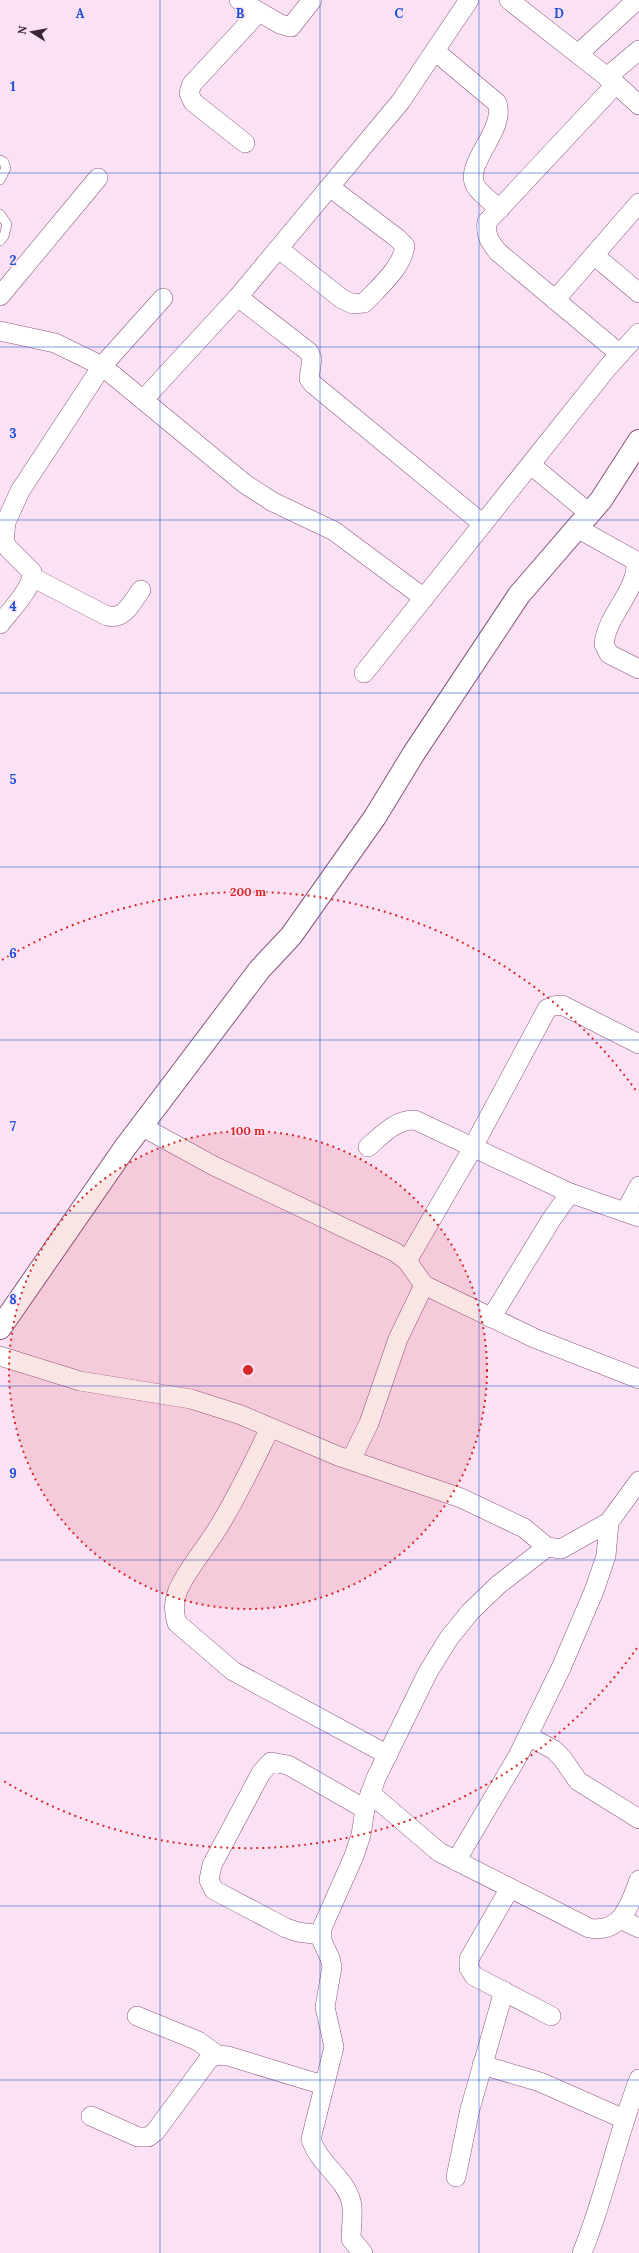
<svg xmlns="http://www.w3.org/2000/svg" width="639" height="2253" font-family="Lora,serif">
	<rect width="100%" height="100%" fill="#fae2f4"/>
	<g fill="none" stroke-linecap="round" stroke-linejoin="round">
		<g stroke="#89557d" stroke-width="10">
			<g id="lane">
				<polyline points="0,160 4,162 6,168 0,180"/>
				<polyline points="0,214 7,224 4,236 0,241"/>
			</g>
		</g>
		<g stroke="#89557d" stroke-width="20">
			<g id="street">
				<polyline points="239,0 280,24 291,27 312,0"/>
				<polyline points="509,0 616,84 639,105"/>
				<path d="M435,51L497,103C507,131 460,166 477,188C483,196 493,203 500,209"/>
				<polyline points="578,54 637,0"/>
				<polyline points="607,77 639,50"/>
				<path d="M616,84L487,222C485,236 490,242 498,252L620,354"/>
				<polyline points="245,143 193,102 189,93 192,84 259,12"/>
				<path d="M279,249L342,299L353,304L364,303C378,288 402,268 405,246L397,238L331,188"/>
				<polyline points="594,255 639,293"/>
				<polyline points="0,296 98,178"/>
				<polyline points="238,297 309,352 312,359 309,379 313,384 483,524"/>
				<polyline points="555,300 639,203"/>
				<polyline points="0,331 55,343 102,366 245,484 273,502 334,531 424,598"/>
				<polyline points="143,400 238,297 401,101 469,0"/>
				<polyline points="531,465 589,513"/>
				<path d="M577,528L636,561C638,591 607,614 604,644L609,654L639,669"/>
				<path d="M32,577L107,616C125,620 131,603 141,590"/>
				<path d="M0,624C9,612 34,587 32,572L8,548L4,541L6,522L20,491L102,366L163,298"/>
				<polyline points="364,673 608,367 639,333"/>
				<polyline points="141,1126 214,1166 395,1252 407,1261 424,1285"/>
				<path d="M368,1147C382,1135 396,1119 415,1120L570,1193L639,1217"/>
				<polyline points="625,1212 639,1186"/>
				<polyline points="407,1261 467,1158 547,1009 553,1006 562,1005 639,1044"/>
				<polyline points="491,1318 551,1220 570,1193"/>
				<polyline points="0,1356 80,1381 191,1399 241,1415 338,1456 461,1498 524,1528 547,1547 561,1549 609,1522 639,1481"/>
				<path d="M270,1428C253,1463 237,1498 216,1531C204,1550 187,1570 178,1590C174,1602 173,1611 177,1623L233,1671L388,1755"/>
				<polyline points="351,1460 369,1423 398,1339 424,1285 534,1338 639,1379"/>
				<polyline points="528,1736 554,1750 562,1758 578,1781 639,1819"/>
				<path d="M370,1793L439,1852L589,1928C621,1934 630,1905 639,1880"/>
				<polyline points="456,1861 518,1756 561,1668 594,1591 606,1556 609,1522"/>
				<polyline points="510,1888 469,1959 469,1968 474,1976 551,2016"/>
				<polyline points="620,1919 639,1928"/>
				<polyline points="321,1935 298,1932 286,1928 214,1890 209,1880 212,1865 261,1773 271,1762 288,1765 365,1809"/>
				<polyline points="137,2016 198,2041 217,2055"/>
				<polyline points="482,2065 540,2082 624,2119"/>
				<polyline points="91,2116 138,2137 148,2137 155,2132 209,2059 217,2055 228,2056 323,2085"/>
				<polyline points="456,2177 470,2109 504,1991"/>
				<path d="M363,2253L351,2239C351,2227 354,2213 351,2201C345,2178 318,2163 311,2139L334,2047L325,2007L332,1967L330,1958L322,1941V1928L354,1856L361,1835L365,1809L376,1778L428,1672L449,1638L470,1612L498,1585L547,1547"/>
				<path d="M582,2253C605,2197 617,2136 639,2079"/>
			</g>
		</g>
		<g stroke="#89557d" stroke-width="24">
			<polyline id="secondary" points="0,1328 124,1149 260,969 291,936 375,817 414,753 519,595 601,500 639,441"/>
		</g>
		<use href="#lane" stroke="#fff" stroke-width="9"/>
		<use href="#street" stroke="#fff" stroke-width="19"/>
		<use href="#secondary" stroke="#fff" stroke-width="22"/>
	</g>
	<path fill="none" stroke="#1d4ed8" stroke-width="1" stroke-opacity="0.55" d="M160,0V2253M320,0V2253M479,0V2253M0,173H639M0,347H639M0,520H639M0,693H639M0,867H639M0,1040H639M0,1213H639M0,1386H639M0,1560H639M0,1733H639M0,1906H639M0,2080H639"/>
	<circle cx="248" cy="1370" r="239" fill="#d62828" fill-opacity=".12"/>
	<g fill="none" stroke="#d62828" stroke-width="2" stroke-dasharray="2 4">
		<circle cx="248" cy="1370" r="239"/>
		<path d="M637 1648A478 478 0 0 1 2 1780M2 960A478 478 0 0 1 637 1092"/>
	</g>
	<g font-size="13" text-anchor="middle" font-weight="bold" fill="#1d4ed8" stroke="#fae2f4" stroke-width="3" stroke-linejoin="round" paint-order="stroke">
		<text x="80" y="18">A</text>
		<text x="240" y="18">B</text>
		<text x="399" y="18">C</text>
		<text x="559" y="18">D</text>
		<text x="13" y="91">1</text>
		<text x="13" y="265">2</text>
		<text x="13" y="438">3</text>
		<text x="13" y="611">4</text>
		<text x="13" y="784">5</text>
		<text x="13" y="958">6</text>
		<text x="13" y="1131">7</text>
		<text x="13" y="1304">8</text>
		<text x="13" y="1478">9</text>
	</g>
	<circle cx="248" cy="1370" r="6" fill="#d62828" stroke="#fae2f4" stroke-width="2"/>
	<g font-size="12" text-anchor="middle" font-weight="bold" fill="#d62828" stroke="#fae2f4" stroke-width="3" stroke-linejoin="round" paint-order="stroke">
		<text x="248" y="896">200 m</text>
		<text x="248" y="1135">100 m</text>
	</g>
	<g transform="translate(32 32) rotate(281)" stroke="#fae2f4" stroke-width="3" paint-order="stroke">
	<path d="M0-3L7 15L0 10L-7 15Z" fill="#3a2335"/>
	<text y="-6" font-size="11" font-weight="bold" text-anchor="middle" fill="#3a2335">N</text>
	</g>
</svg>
